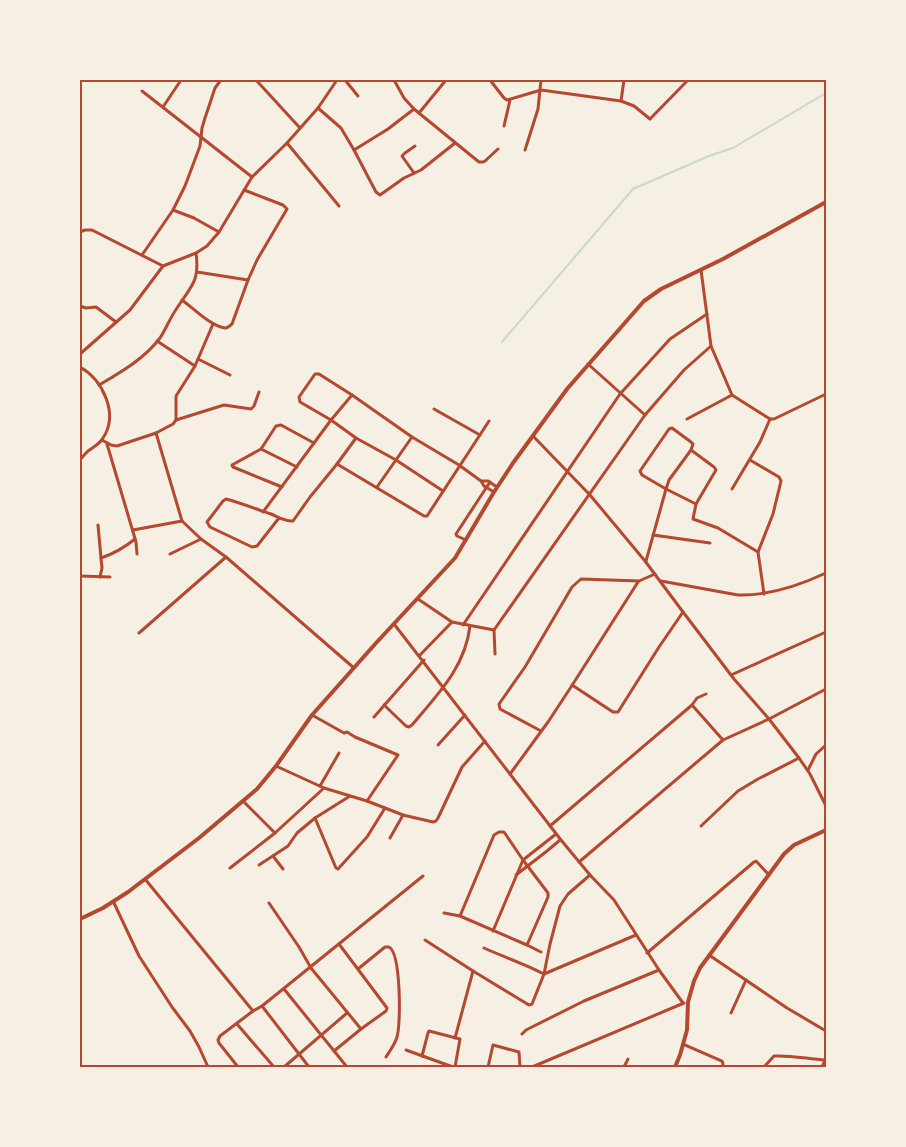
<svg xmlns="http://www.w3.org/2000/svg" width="906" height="1147" font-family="'Libre Baskerville',serif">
	<rect width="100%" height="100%" fill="#f6efe4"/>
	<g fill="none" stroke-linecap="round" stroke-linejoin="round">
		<polyline stroke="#c9d6d2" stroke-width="2" points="502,342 633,189 709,156 733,148 826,93"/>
		<g stroke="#b5482f" stroke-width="3">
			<polyline points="256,80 300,128"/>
			<polyline points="345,80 358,96"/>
			<polyline points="394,80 404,98 414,109 479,162 483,162 485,161 498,149"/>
			<polyline points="490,80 504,98 507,100 541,90 621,101 634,106 650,119 688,80"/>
			<polyline points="142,91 252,177"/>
			<polyline points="621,101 624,80"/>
			<polyline points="163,107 181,80"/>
			<polyline points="318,108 341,128 354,150 388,129 414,109"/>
			<polyline points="419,113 446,80"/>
			<polyline points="504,126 510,100"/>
			<polyline points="287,143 339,206"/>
			<polyline points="354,150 376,192 380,195 404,178 421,170 455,143"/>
			<polyline points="525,150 538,109 541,80"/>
			<polyline points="414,173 402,156 405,153 415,146"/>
			<polyline points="173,210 194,218 219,232"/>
			<polyline points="80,232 85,230 92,230 163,266"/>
			<polyline points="142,255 173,210 185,186 200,146 202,128 205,118 215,88 221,80"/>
			<polyline points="701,270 711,346 732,395 770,419 774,419 826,394"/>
			<polyline points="197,272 248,280"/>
			<path d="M182,300C193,308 212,327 225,328C228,328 229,326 232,324L248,280L257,260L287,209L283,205L244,190"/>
			<polyline points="80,306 86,308 96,307 116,322"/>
			<polyline points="157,341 195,366 213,324"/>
			<polyline points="80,354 130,310 163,266 196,253 207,246 219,232 252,177 287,143 318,108 337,80"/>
			<polyline points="198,359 230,375"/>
			<polyline points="588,364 645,415"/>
			<path d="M80,367C103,380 119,414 103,438C100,444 93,447 88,451C85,454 82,457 80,460"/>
			<path d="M99,385C121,372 144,359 160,338C166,329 170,318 177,308C191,286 200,282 196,253"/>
			<polyline points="434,409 480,435"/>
			<polyline points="687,419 732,395"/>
			<polyline points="176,420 224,405 251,409 254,406 259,392"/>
			<polyline points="533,436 590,495 645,561 683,612 734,679 769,719 799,758 810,774 826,806"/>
			<polyline points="102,440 111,445 117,446 156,433 173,424 176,420 176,396 195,366"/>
			<polyline points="107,444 136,542 137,554"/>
			<polyline points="261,449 297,467"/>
			<polyline points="691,450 669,480 666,489 696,504"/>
			<polyline points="750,460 779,477 781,481 773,514 758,552 764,594"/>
			<polyline points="337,464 424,516 427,516 489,421"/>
			<polyline points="482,481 488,481 497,487"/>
			<polyline points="282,487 233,467 232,465 261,449 276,426 281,425 314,443"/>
			<polyline points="377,487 412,437"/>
			<polyline points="732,489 760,442 770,419"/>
			<polyline points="443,491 396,460 356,438 331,420 300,402 299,397 315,374 319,374 352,395 412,437 459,465 481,481 484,486 494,492"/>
			<polyline points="263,512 331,420 352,395"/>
			<path d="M279,518L257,546L252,547L210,527L207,522L223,501L226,499C241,503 256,509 271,514C278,517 286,522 293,521L310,497L337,464L356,438"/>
			<polyline points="98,525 101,558"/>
			<polyline points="133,530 182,521"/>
			<polyline points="653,535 710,543"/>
			<polyline points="466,540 457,536 456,534 490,482"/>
			<polyline points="170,554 201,539"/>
			<polyline points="226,557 354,668"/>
			<polyline points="646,561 666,489 642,475 640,471 669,429 672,428 691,442 693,444 691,450 714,467 716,470 696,504 693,519 718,528 758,552"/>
			<polyline points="80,576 110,577"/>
			<path d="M100,577L102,568L101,558C113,554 125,547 135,539"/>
			<path d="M661,581L738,595C768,596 798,586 826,573"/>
			<polyline points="418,599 452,622 494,630 645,415 684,370 711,346"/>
			<polyline points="394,624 561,840 590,875 614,900 659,970 683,1003"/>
			<polyline points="463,625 620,394 670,339 707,314"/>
			<polyline points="494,630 495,654"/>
			<polyline points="139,633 226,557 201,539 182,521 156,433"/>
			<polyline points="420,655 452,622"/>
			<polyline points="731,675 826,632"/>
			<polyline points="572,685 613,712 618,712 659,647 683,612"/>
			<path d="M384,705L406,726L409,727L412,725C437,695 465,668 470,626"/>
			<polyline points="692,705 697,698 706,694"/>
			<polyline points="312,715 344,733 347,732 355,737 398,755 367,801"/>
			<polyline points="374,717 424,660"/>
			<polyline points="541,731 500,709 499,704 525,667 572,587 581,579 639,581 655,574"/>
			<polyline points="438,745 465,715"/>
			<polyline points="276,766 324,788 367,801 403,815 433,822 436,821 438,818 462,767 485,741"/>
			<polyline points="808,770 816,754 826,745"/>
			<polyline points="510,774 548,722 571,687 638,582"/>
			<polyline points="320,786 339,753"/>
			<polyline points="243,801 275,833"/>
			<polyline points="315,818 336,868 338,869 367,837 385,808"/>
			<polyline points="550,826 692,705 723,740"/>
			<polyline points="701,826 738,791 758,779 799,758"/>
			<polyline points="390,838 403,815"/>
			<polyline points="273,856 283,869"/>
			<polyline points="579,862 723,740 769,719 826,689"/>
			<polyline points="259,865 288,846 297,833 315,818 350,796"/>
			<polyline points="230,868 275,833 324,788"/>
			<polyline points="516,875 547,851 560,840"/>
			<polyline points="145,879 253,1011"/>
			<polyline points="114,903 139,956 172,1007 190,1031 199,1047 208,1067"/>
			<polyline points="269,903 299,947 311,968 361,1029"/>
			<polyline points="444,913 460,916 527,945 548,897 548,893 523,860 504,832 499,832 494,835 460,916"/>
			<polyline points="493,931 523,860 556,834"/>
			<polyline points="425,940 473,971 529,1005 532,1004 544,974 636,935"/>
			<polyline points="527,945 541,952"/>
			<path d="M484,948C504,957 525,964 544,974L550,944L560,906L568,894L590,875"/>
			<polyline points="647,953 754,862 756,861 769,875"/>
			<polyline points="709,955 787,1008 826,1031"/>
			<path d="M358,969L385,947C387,947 388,947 389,947C401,953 401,1024 397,1037C395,1044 390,1051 386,1057"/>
			<polyline points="284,989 347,1067"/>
			<polyline points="262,1006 309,1067"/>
			<polyline points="731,1013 746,980"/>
			<polyline points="237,1024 274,1067"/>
			<polyline points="522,1034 526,1030 584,1001 659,970"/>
			<polyline points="455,1038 473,971"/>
			<polyline points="683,1044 722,1061 723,1064 722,1067"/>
			<polyline points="406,1050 453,1067"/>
			<polyline points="334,1051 361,1029 386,1011 387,1008 339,944"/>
			<polyline points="422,1056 428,1033 429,1031 460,1039 455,1067"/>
			<polyline points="238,1067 219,1043 218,1040 220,1036 253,1011 262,1006 423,876"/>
			<polyline points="284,1067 347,1013"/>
			<polyline points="488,1067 493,1045 519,1052 520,1067"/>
			<polyline points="532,1067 684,1003"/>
			<polyline points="624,1067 628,1059"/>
			<path d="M764,1067L774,1056C791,1055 808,1059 825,1060L826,1058"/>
			<polyline points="822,1067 825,1060"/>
		</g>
		<g stroke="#b5482f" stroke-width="4">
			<polyline points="80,919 103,908 128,892 199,838 257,789 276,766 312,715 376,643 455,558 494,492 513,463 567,389 644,301 661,289 723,259 826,202"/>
			<polyline points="675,1067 680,1055 687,1030 688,1002 694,981 700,968 784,854 794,845 826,830"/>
		</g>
	</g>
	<rect width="906" height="1147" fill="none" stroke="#f6efe4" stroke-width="162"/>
	<rect x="81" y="81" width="744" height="985" fill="none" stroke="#b5482f" stroke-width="2"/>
</svg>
